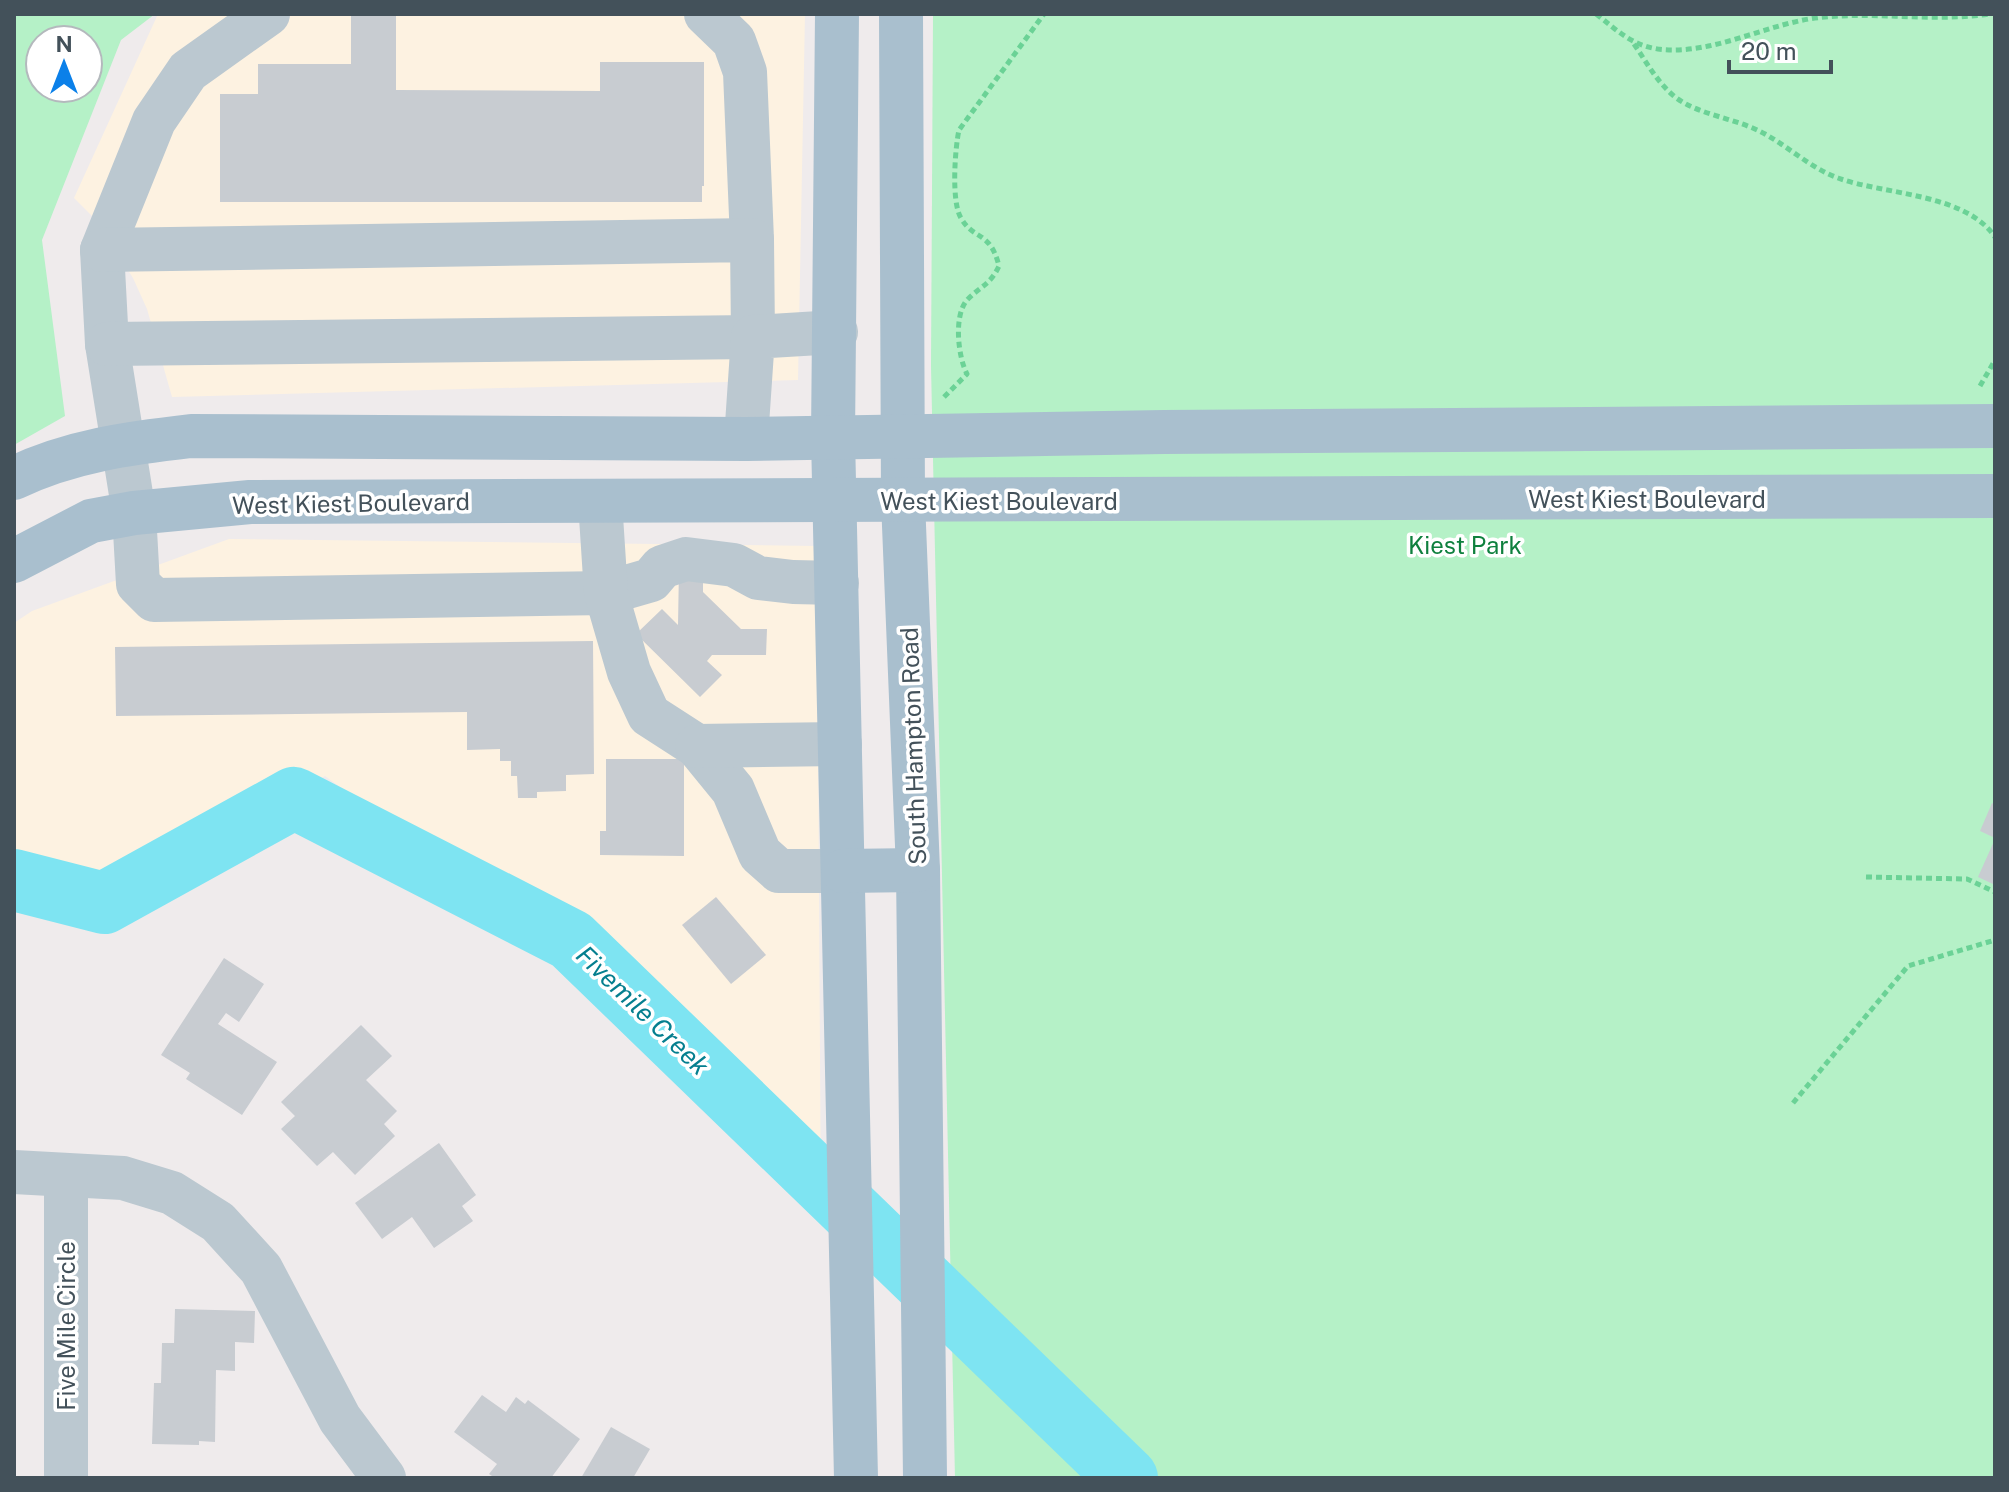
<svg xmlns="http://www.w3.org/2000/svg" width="2009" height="1492" font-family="'Public Sans',sans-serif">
	<rect width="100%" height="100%" fill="#efebec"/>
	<g fill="#fdf2e1">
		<polygon points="158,14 805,14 798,380 172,397 147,309 133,278 97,221 74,198"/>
		<polygon points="229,539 817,546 821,1225 740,1120 640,1005 325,776 117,904 14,871 14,623 32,611"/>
	</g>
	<g fill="#b5f1c7" fill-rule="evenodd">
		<path d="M14,14H155L121,40L42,240L65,416L14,445ZM88,40V88H40V40Z"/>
		<polygon points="933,14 1995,14 1995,1478 955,1478 931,366"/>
	</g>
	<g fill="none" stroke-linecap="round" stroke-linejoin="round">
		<polyline stroke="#7ee4f2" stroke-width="62" points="14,880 104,903 294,798 571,940 1127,1478"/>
	</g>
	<g fill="#c8ccd1">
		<polygon points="351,16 396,16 396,90 600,91 600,62 704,62 704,186 702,186 702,202 220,202 220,94 258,94 258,64 351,64"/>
		<polygon points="679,568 703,568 703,592 741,629 767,629 766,655 712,655 707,661 722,675 700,697 636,634 662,609 678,625"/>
		<polygon points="593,641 594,774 566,775 566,791 537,792 537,798 518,798 517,776 511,776 511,761 500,761 500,749 467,750 467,712 116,716 115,647"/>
		<polygon points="606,759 684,759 684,856 600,855 600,831 606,831"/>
		<polygon points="1992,803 1995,805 1995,838 1980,831"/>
		<polygon points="1995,839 1995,885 1978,877"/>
		<polygon points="716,897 766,955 731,984 682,925"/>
		<polygon points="224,958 264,984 239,1022 226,1013 218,1024 277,1062 242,1115 186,1079 190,1073 161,1055"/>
		<polygon points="361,1025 392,1056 366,1080 397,1111 384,1124 395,1136 355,1175 333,1152 317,1166 281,1129 295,1116 281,1102"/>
		<polygon points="439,1143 476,1195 462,1206 473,1221 434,1248 412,1217 382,1239 355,1203"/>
		<polygon points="175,1309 255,1311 254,1343 235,1342 235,1371 216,1370 215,1442 199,1441 199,1445 152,1444 154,1383 161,1383 162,1343 174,1343"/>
		<polygon points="482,1395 506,1412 516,1397 525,1404 528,1400 580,1439 551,1478 495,1478 489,1474 497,1464 454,1432"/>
		<polygon points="611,1427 650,1449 633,1478 581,1478"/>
	</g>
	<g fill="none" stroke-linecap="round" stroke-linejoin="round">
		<g stroke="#6bd296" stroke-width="5" stroke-dasharray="6 4" stroke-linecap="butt">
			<path d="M1596,14C1617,30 1631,45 1658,49C1715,56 1770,21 1825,17C1880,12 1935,22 1990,14"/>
			<path d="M1634,44C1647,63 1657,82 1675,97C1700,116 1737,118 1765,134C1790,148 1811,168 1838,178C1885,195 1965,193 1995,237"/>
			<polyline points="1980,386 1995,360"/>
			<path d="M944,397L967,374C958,357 953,314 968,299C982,285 990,285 999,266C990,230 974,241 961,218C951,202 955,148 959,130L1044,14"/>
			<polyline points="1866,877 1967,879 1995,892"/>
			<polyline points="1793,1103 1908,966 1995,940"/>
		</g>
		<g stroke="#bbc8d0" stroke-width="44">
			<polyline points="268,14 188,71 154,121 102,250 107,344 134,513 138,584 154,600 606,593 651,580 662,567 686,559 734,565 758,578 793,582 837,583"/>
			<polyline points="706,14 734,41 745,72 752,240"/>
			<polyline points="102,250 752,240 753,337 107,344"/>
			<polyline points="746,439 753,337 836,332"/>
			<polyline points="600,501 606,593 629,672 649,715 697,746 733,790 760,854 779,871 843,871"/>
			<polyline points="697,746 840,744"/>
			<polyline points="14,1172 123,1178 172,1193 218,1222 261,1269 340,1419 384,1478"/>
			<polyline points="66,1175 66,1478"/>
		</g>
		<g stroke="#a9bfce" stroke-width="44">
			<polyline points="837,14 833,437 856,1478"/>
			<polyline points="901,14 903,501 918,870 925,1478"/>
			<path d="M14,478C70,451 130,443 191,436L746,439L1164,432L1995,426"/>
			<polyline points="14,561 91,521 134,513 250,502 1995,496"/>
			<polyline points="843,871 918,870"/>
		</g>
	</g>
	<g text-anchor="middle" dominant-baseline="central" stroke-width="7" stroke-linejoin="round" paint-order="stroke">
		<g font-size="24" fill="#43515a" stroke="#fff">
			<text x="1647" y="499">West Kiest Boulevard</text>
			<text x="999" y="501">West Kiest Boulevard</text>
			<text transform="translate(351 503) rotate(-1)">West Kiest Boulevard</text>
			<text transform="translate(913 746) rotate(-92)">South Hampton Road</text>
			<text transform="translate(66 1326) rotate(-90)">Five Mile Circle</text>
		</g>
		<g font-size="24" fill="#0f803e" stroke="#fff">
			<text x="1465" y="545">Kiest Park</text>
		</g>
		<g font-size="26" font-style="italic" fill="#057f8f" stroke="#fff">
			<text transform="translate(643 1010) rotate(44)">Fivemile Creek</text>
		</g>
	</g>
	<rect width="2009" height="1492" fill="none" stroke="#43515a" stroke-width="32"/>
	<g transform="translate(64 64)"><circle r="38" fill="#ffffff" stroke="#b4b9bd" stroke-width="2"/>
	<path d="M0-6L14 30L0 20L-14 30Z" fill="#0b80e9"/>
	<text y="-12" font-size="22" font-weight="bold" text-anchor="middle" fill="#43515a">N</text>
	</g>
	<path d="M1729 60v12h102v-12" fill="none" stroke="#43515a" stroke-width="4"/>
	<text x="1741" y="60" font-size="24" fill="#43515a" stroke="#ffffff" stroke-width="6" paint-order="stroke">20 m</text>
</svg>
